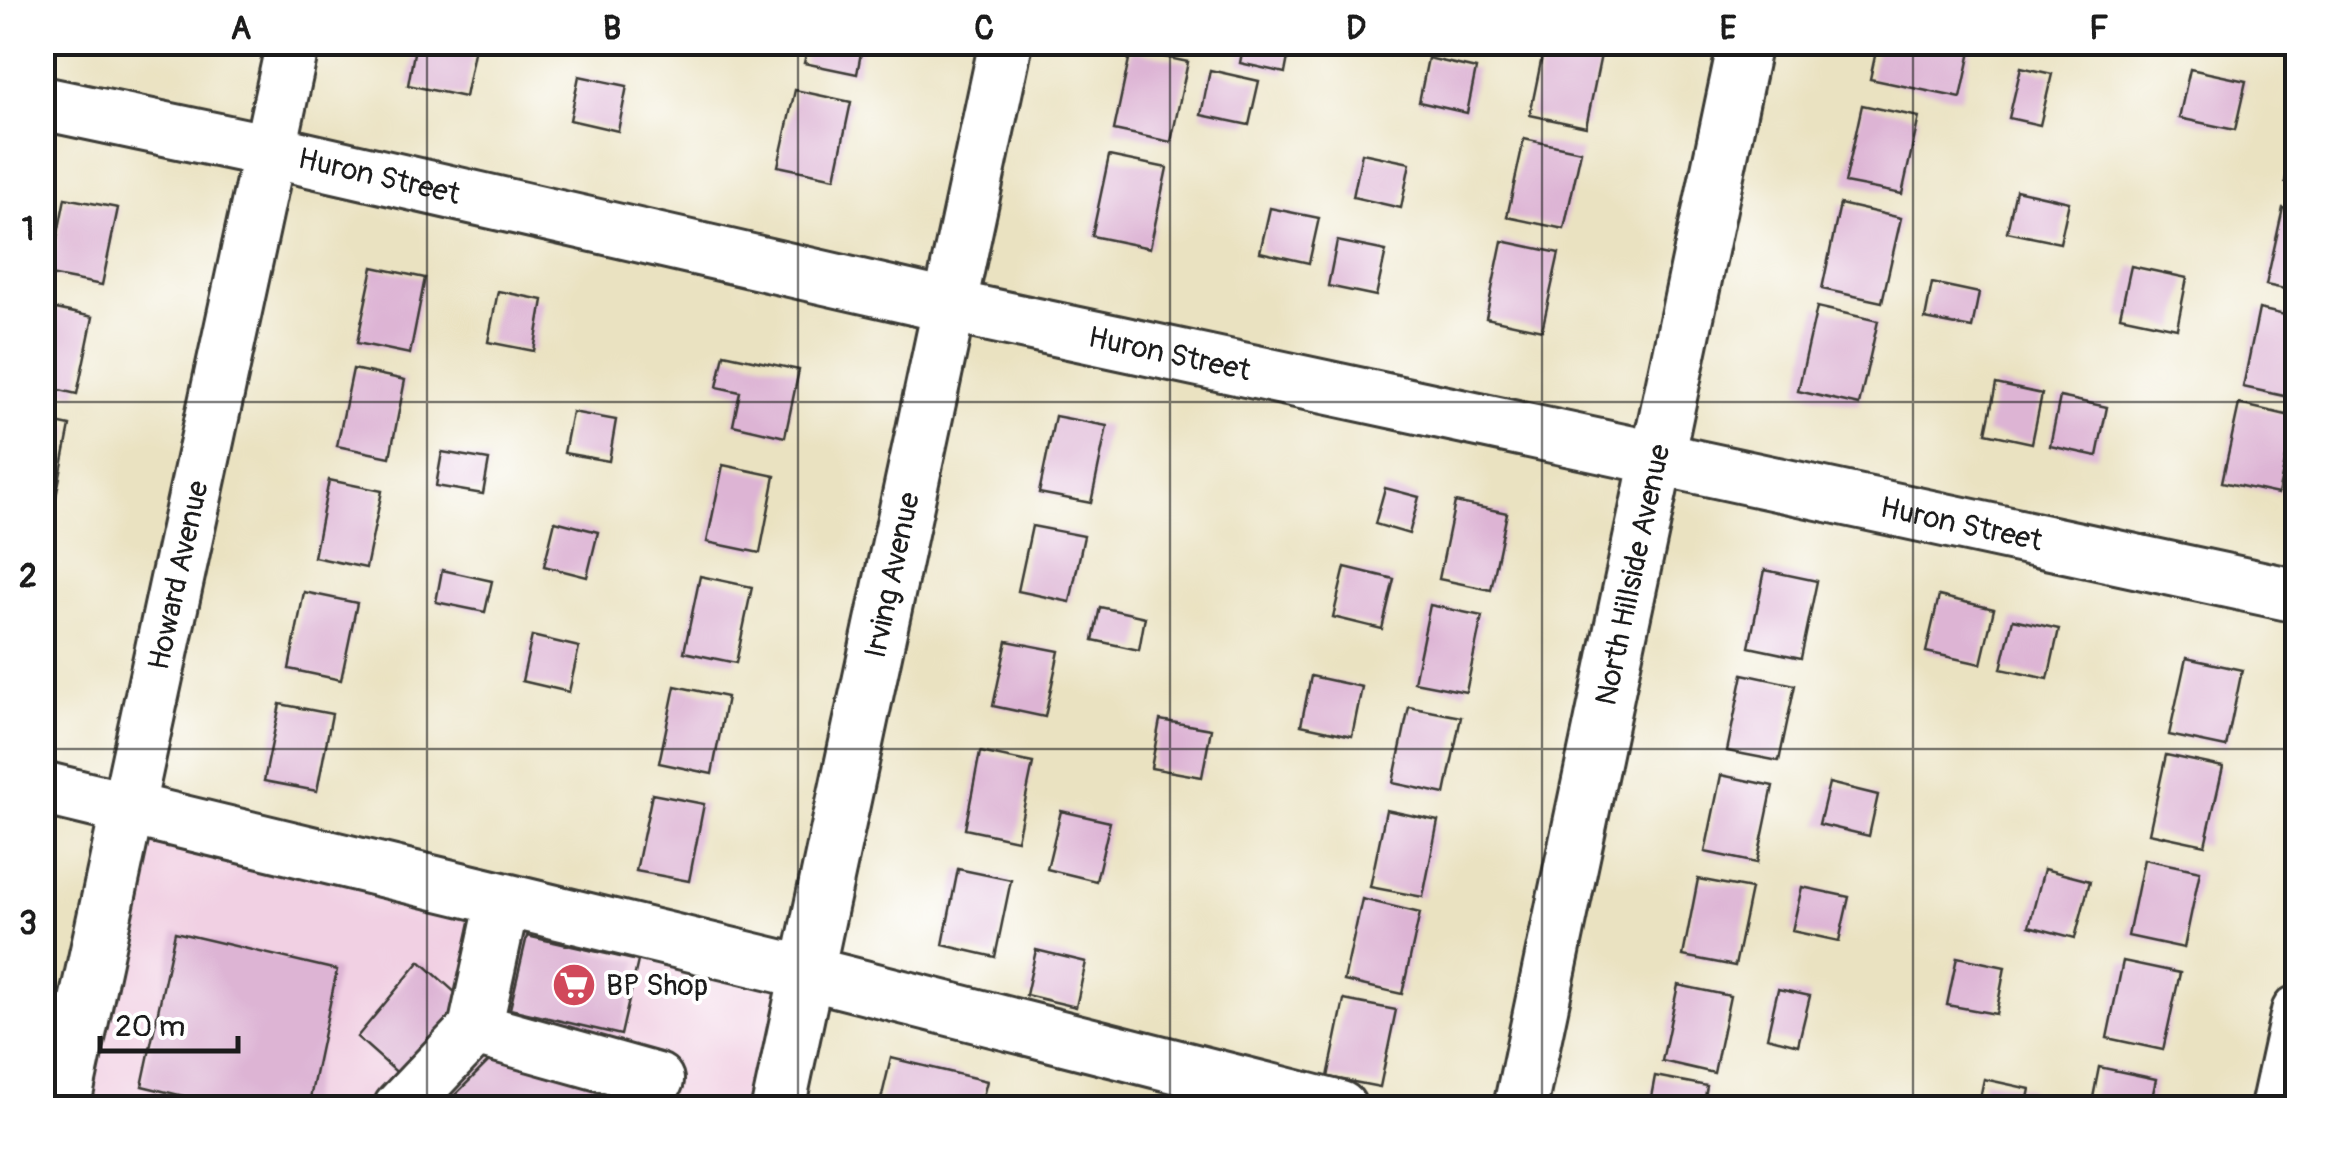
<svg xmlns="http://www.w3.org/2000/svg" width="2340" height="1151" font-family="Pangolin,sans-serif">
	<rect width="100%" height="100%" fill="#fff"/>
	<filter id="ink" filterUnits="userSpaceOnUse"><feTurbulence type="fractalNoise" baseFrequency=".01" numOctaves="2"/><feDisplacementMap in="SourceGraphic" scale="20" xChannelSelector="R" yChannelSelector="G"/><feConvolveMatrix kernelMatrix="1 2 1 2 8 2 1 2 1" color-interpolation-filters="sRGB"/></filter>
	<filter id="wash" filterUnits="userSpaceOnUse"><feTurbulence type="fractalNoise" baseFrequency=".0048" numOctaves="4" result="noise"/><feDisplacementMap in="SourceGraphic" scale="40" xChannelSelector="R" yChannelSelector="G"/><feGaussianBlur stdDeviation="2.25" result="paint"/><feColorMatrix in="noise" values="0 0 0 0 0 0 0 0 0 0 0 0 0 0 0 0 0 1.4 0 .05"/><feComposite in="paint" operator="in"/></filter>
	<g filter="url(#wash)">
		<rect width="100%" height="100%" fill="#eae2c1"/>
		<polygon fill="#f1d0e3" points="144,801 796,961 764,1108 77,1108"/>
		<g id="blocks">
			<g fill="#ddb4d4">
				<polygon points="416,42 476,42 465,97 408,85"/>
				<polygon points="809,42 863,42 857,74 804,63"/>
				<polygon points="1244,42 1291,42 1285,73 1240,63"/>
				<polygon points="1545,42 1567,42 1602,50 1586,127 1530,115"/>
				<polygon points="1878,42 1973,42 1961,98 1870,79"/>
				<polygon points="1131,50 1188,62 1171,142 1114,130"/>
				<polygon points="1428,58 1476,69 1467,113 1419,102"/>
				<polygon points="2021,67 2052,74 2040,125 2009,118"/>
				<polygon points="2190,69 2246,81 2235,130 2179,118"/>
				<polygon points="1210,70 1259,81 1249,125 1201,115"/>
				<polygon points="579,76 627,86 618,131 570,120"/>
				<polygon points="795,90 851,102 835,178 778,166"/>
				<polygon points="1862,105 1919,117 1902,194 1845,183"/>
				<polygon points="2296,132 2298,132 2298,184 2285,182"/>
				<polygon points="1524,139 1581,151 1564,229 1507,217"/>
				<polygon points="1362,153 1410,163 1401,208 1353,197"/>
				<polygon points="1109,156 1167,168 1150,248 1092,236"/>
				<polygon points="2016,190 2069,202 2060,243 2007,232"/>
				<polygon points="65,198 118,208 102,285 50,275"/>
				<polygon points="1840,204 1901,218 1882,302 1822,289"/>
				<polygon points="1270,208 1319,218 1309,263 1260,252"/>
				<polygon points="2283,208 2298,211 2298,292 2266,285"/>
				<polygon points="1337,241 1386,251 1376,296 1328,286"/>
				<polygon points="1502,241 1559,253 1542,330 1486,318"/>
				<polygon points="2131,266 2187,278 2177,328 2120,316"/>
				<polygon points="373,267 425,278 410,354 357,343"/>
				<polygon points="1932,283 1979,293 1972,328 1925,319"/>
				<polygon points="498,291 543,300 534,351 488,342"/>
				<polygon points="42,306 93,317 77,394 42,386"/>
				<polygon points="1817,307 1878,321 1859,405 1798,391"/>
				<polygon points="2259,309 2298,318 2298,399 2243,387"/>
				<polygon points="724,354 799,370 785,437 733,425 740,392 717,387"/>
				<polygon points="353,369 405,380 390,457 337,446"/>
				<polygon points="1996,384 2042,394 2032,443 1986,433"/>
				<polygon points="2060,397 2107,407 2097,456 2050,446"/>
				<polygon points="2239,404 2295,417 2278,494 2222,482"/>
				<polygon points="572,412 616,420 609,461 564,453"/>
				<polygon points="1055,416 1107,426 1091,503 1039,493"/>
				<polygon points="42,420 70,426 55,502 42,500"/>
				<polygon points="442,452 489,460 483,494 436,486"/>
				<polygon points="723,465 775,476 760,553 707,542"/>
				<polygon points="329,480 382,491 366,568 314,557"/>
				<polygon points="1385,488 1419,497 1409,534 1375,524"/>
				<polygon points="1455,502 1507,513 1491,590 1439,579"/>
				<polygon points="555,521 598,532 587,577 544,566"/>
				<polygon points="1032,526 1084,536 1070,602 1018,591"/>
				<polygon points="1345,567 1394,579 1382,629 1333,617"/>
				<polygon points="442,570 492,581 485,612 436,602"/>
				<polygon points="1765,570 1817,581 1801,658 1749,647"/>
				<polygon points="700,576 752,587 736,663 684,652"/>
				<polygon points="304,592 357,603 341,680 289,669"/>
				<polygon points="1939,596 1994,609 1981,664 1926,652"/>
				<polygon points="1430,605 1482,616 1466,692 1414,682"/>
				<polygon points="1100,607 1145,617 1139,650 1093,640"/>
				<polygon points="2013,619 2059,629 2048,679 2001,669"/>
				<polygon points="532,636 579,647 569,692 522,681"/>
				<polygon points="1007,641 1059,651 1045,717 993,706"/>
				<polygon points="2186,658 2242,670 2226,747 2169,735"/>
				<polygon points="1743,674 1795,685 1779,761 1727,751"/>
				<polygon points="1311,676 1362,687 1352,736 1301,725"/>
				<polygon points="675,686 727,697 712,774 659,763"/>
				<polygon points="280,704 332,714 317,791 264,781"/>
				<polygon points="1409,707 1461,717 1445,794 1393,783"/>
				<polygon points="1160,720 1211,729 1202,777 1151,768"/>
				<polygon points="980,752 1033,763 1017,840 965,829"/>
				<polygon points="2166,755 2223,767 2205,845 2149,833"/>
				<polygon points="1721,775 1773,786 1757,863 1705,852"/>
				<polygon points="1829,783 1878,795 1869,836 1819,824"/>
				<polygon points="652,794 704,804 689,881 636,871"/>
				<polygon points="1386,810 1438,821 1423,897 1370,887"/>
				<polygon points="1061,811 1110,822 1096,881 1047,869"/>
				<polygon points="2144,859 2200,871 2184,948 2128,936"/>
				<polygon points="958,869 1011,880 995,957 943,945"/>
				<polygon points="2044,869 2090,881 2075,938 2029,926"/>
				<polygon points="1698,879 1751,889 1735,966 1683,956"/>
				<polygon points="1802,887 1849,897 1839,941 1792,931"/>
				<polygon points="1362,899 1420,913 1402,994 1344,981"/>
				<polygon points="175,932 337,970 308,1108 233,1108 142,1086"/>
				<polygon points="527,936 638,961 621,1035 510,1009"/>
				<polygon points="1036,950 1086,962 1076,1007 1026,995"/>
				<polygon points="1957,957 2005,967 1996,1014 1947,1005"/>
				<polygon points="420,961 466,1002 402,1077 357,1037"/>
				<polygon points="2123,961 2180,973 2163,1050 2107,1038"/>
				<polygon points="1678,985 1730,996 1714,1073 1662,1061"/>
				<polygon points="1778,989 1810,996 1798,1045 1767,1037"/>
				<polygon points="1344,1000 1396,1010 1380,1087 1328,1077"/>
				<polygon points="499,1051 626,1084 603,1108 442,1108"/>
				<polygon points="891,1058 987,1081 980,1108 879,1108"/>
				<polygon points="2099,1067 2156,1079 2150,1108 2091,1108"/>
				<polygon points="1655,1076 1707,1086 1703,1108 1649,1108"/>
				<polygon points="1984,1079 2030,1089 2026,1108 1978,1108"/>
			</g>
		</g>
	</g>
	<g filter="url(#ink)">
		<use href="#blocks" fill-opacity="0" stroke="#3b3a35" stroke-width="2.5"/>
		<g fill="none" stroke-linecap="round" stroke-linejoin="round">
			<g stroke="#3b3a35" stroke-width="58">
				<g id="minor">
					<path id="s1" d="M42,103L270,151L948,306L2298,596"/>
					<polyline points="42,788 808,973 1340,1108"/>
					<polyline points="475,1029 503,901"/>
					<path id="s2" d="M63,1108L293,42"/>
					<polyline points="400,1108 475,1029 657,1080 631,1108"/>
					<path id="s3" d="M778,1108L1006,42"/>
					<path id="s4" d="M1520,1108L1745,42"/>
					<polyline points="2277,1108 2298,1012"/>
				</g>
			</g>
			<use href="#minor" stroke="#fff" stroke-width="52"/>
		</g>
	</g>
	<path fill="none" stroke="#1c1c1c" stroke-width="2.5" stroke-opacity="0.55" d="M427,42V1108M798,42V1108M1170,42V1108M1542,42V1108M1913,42V1108M42,402H2298M42,749H2298"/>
	<defs>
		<g id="supermarket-disc" transform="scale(2.25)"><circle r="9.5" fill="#d1495b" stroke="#fff"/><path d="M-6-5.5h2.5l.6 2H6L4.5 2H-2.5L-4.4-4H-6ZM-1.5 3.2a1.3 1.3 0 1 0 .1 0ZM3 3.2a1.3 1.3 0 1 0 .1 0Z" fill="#fff"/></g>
	</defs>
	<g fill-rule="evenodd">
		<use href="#supermarket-disc" x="574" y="985"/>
	</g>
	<g text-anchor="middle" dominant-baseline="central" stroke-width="8" stroke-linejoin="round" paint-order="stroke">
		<g font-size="30" fill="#1c1c1c" stroke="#fff">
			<text stroke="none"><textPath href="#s1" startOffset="345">Huron Street</textPath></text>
			<text stroke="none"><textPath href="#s1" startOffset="1155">Huron Street</textPath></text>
			<text stroke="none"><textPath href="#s1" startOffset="1965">Huron Street</textPath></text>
			<text stroke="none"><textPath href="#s2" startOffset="545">Howard Avenue</textPath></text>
			<text stroke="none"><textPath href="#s3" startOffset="545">Irving Avenue</textPath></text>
			<text stroke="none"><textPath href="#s4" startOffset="545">North Hillside Avenue</textPath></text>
		</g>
		<g font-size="30" fill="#1c1c1c" stroke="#fff" text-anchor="start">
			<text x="606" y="985">BP Shop</text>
		</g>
	</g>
	<rect width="2340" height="1151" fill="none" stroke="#fff" stroke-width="110"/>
	<path d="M100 1036v15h138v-15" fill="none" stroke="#1c1c1c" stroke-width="5"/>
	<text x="115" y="1036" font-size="30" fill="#1c1c1c" stroke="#ffffff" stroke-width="8" paint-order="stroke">20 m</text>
	<rect x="55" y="55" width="2230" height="1041" fill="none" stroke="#1c1c1c" stroke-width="4"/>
	<g font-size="32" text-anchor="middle" font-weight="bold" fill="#1c1c1c">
		<text x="241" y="39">A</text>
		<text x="612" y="39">B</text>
		<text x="984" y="39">C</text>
		<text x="1356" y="39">D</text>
		<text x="1728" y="39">E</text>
		<text x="2099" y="39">F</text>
		<text x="28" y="240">1</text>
		<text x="28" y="587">2</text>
		<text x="28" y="934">3</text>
	</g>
</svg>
